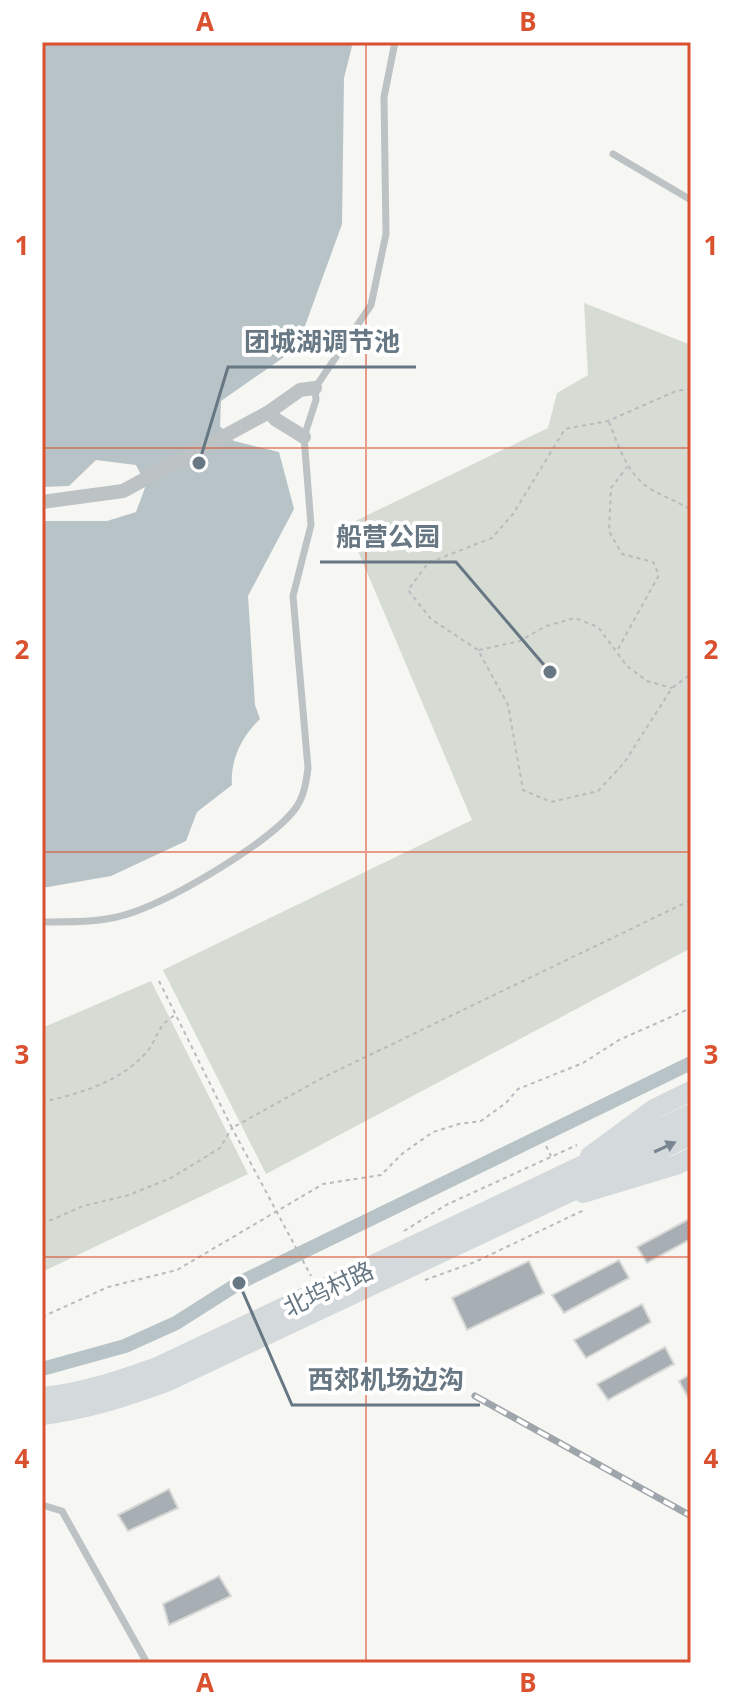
<svg xmlns="http://www.w3.org/2000/svg" width="733" height="1705" font-family="'Noto Sans','Noto Sans SC',sans-serif">
	<rect width="100%" height="100%" fill="#f6f6f3"/>
	<g fill="#d6dbd3">
		<polygon points="584,303 691,345 691,948 266,1174 163,970 472,820 347,525 548,428 557,393 588,375"/>
		<polygon points="151,981 248,1174 42,1272 42,1028"/>
	</g>
	<path fill="#b7c3c7" d="M42,42H353L344,78L342,224L297,348L221,401L220,426L234,441L279,452L294,509L248,596L255,705L260,719C242,736 230,760 232,785L197,812L186,841L111,876L42,888V521H107L136,512L146,485L136,465L96,460L69,486L42,487Z"/>
	<g fill="none" stroke-linecap="round" stroke-linejoin="round">
		<polyline stroke="#b7c3c7" stroke-width="14" points="42,1369 125,1346 176,1323 239,1283 691,1063"/>
	</g>
	<g fill="#a7afb4" stroke="#d8d8d6" stroke-width="2">
		<polygon points="691,1218 691,1239 647,1263 637,1247"/>
		<polygon points="619,1260 629,1278 564,1313 552,1295"/>
		<polygon points="529,1261 544,1293 467,1330 452,1298"/>
		<polygon points="642,1304 651,1322 586,1358 574,1340"/>
		<polygon points="665,1347 674,1364 608,1400 597,1384"/>
		<polygon points="691,1374 691,1403 679,1381"/>
		<polygon points="169,1489 178,1508 128,1531 118,1515"/>
		<polygon points="219,1576 231,1596 169,1625 163,1604"/>
	</g>
	<g fill="none" stroke-linecap="round" stroke-linejoin="round">
		<g stroke="#b8bbbd" stroke-width="2" stroke-dasharray="4 4" stroke-linecap="butt">
			<polyline points="691,389 676,391 608,421 565,429 513,514 492,538 428,563 408,590 431,619 478,650 508,705 523,790 551,802 598,791 624,763 672,688 691,674"/>
			<path d="M609,422C619,447 627,475 652,490C665,497 678,502 691,510"/>
			<polyline points="618,649 659,575 653,562 622,554 609,531 611,488 627,467"/>
			<polyline points="479,650 520,641 546,626 575,618 598,627 627,666 647,681 672,688"/>
			<polyline points="159,981 232,1128 324,1077 691,900"/>
			<path d="M42,1102C78,1094 118,1083 145,1054C158,1040 155,1027 175,1015"/>
			<polyline points="546,1146 551,1156"/>
			<polyline points="42,1224 83,1206 129,1195 171,1178 220,1148 232,1128 311,1276"/>
			<polyline points="404,1231 446,1205 577,1145"/>
			<polyline points="425,1280 475,1262 584,1210"/>
			<polyline points="42,1317 108,1287 177,1270 323,1184 381,1175 403,1153 433,1132 459,1124 481,1121 506,1103 518,1089 583,1063 619,1040 691,1008"/>
		</g>
		<g stroke="#bdc2c5" stroke-width="7">
			<polyline points="613,154 691,200"/>
			<path d="M42,922C73,922 104,923 134,912C176,897 269,843 295,809C304,797 306,783 308,768L293,596L311,525L304,437L316,400L315,388L371,305L386,234L384,97L395,42"/>
			<polyline points="42,1505 62,1511 147,1663"/>
			<polyline points="690,1663 691,1663"/>
		</g>
		<g stroke="#bdc2c5" stroke-width="14">
			<polyline points="269,412 275,419 304,437"/>
			<polyline points="42,502 123,491 269,412 300,390 315,388"/>
		</g>
		<g stroke="#d4d9dc" stroke-width="20">
			<polyline points="590,1156 654,1109 691,1091"/>
			<polyline points="583,1193 676,1165 691,1158"/>
		</g>
		<g stroke="#d4d9dc" stroke-width="22">
			<path d="M42,1398C83,1394 121,1381 160,1367L691,1115"/>
			<path d="M42,1414C85,1409 125,1396 166,1381L691,1134"/>
		</g>
		<g stroke="#9fa6ab" stroke-width="7">
			<polyline id="rail" points="475,1396 691,1516"/>
		</g>
		<use href="#rail" stroke="#fff" stroke-width="4" stroke-dasharray="12" stroke-linecap="butt"/>
	</g>
	<defs><path id="oneway-solid" d="M-6-.8H1V-3.2L6.5 0L1 3.2V.8H-6Z" transform="scale(2)"/></defs>
	<use fill="#778690" href="#oneway-solid" transform="translate(665 1147) rotate(-25)"/>
	<path fill="none" stroke="#da5130" stroke-width="2" stroke-opacity="0.55" d="M366,42V1663M42,448H691M42,852H691M42,1257H691"/>
	<g text-anchor="middle" dominant-baseline="central" stroke-width="8" stroke-linejoin="round" paint-order="stroke">
		<g font-size="24" fill="#677783" stroke="#fff">
			<text transform="translate(328 1288) rotate(-25)">北坞村路</text>
		</g>
	</g>
	<path fill="none" stroke="#677783" stroke-width="3" d="M199 463L228 367H416M550 672L456 562H320M239 1283L292 1405H480"/>
	<g fill="#677783" stroke="#fff" stroke-width="3">
		<circle cx="199" cy="463" r="8"/>
		<circle cx="550" cy="672" r="8"/>
		<circle cx="239" cy="1283" r="8"/>
	</g>
	<g font-size="26" text-anchor="middle" font-weight="bold" fill="#677783" stroke="#fff" stroke-width="8" stroke-linejoin="round" paint-order="stroke">
		<text x="322" y="351">团城湖调节池</text>
		<text x="388" y="546">船营公园</text>
		<text x="386" y="1389">西郊机场边沟</text>
	</g>
	<rect width="733" height="1705" fill="none" stroke="#ffffff" stroke-width="88"/>
	<rect x="44" y="44" width="645" height="1617" fill="none" stroke="#da5130" stroke-width="3"/>
	<g font-size="26" text-anchor="middle" font-weight="bold" fill="#da5130">
		<text x="205" y="31">A</text>
		<text x="528" y="31">B</text>
		<text x="22" y="255">1</text>
		<text x="711" y="255">1</text>
		<text x="22" y="659">2</text>
		<text x="711" y="659">2</text>
		<text x="22" y="1064">3</text>
		<text x="711" y="1064">3</text>
		<text x="22" y="1468">4</text>
		<text x="711" y="1468">4</text>
		<text x="205" y="1692">A</text>
		<text x="528" y="1692">B</text>
	</g>
</svg>
